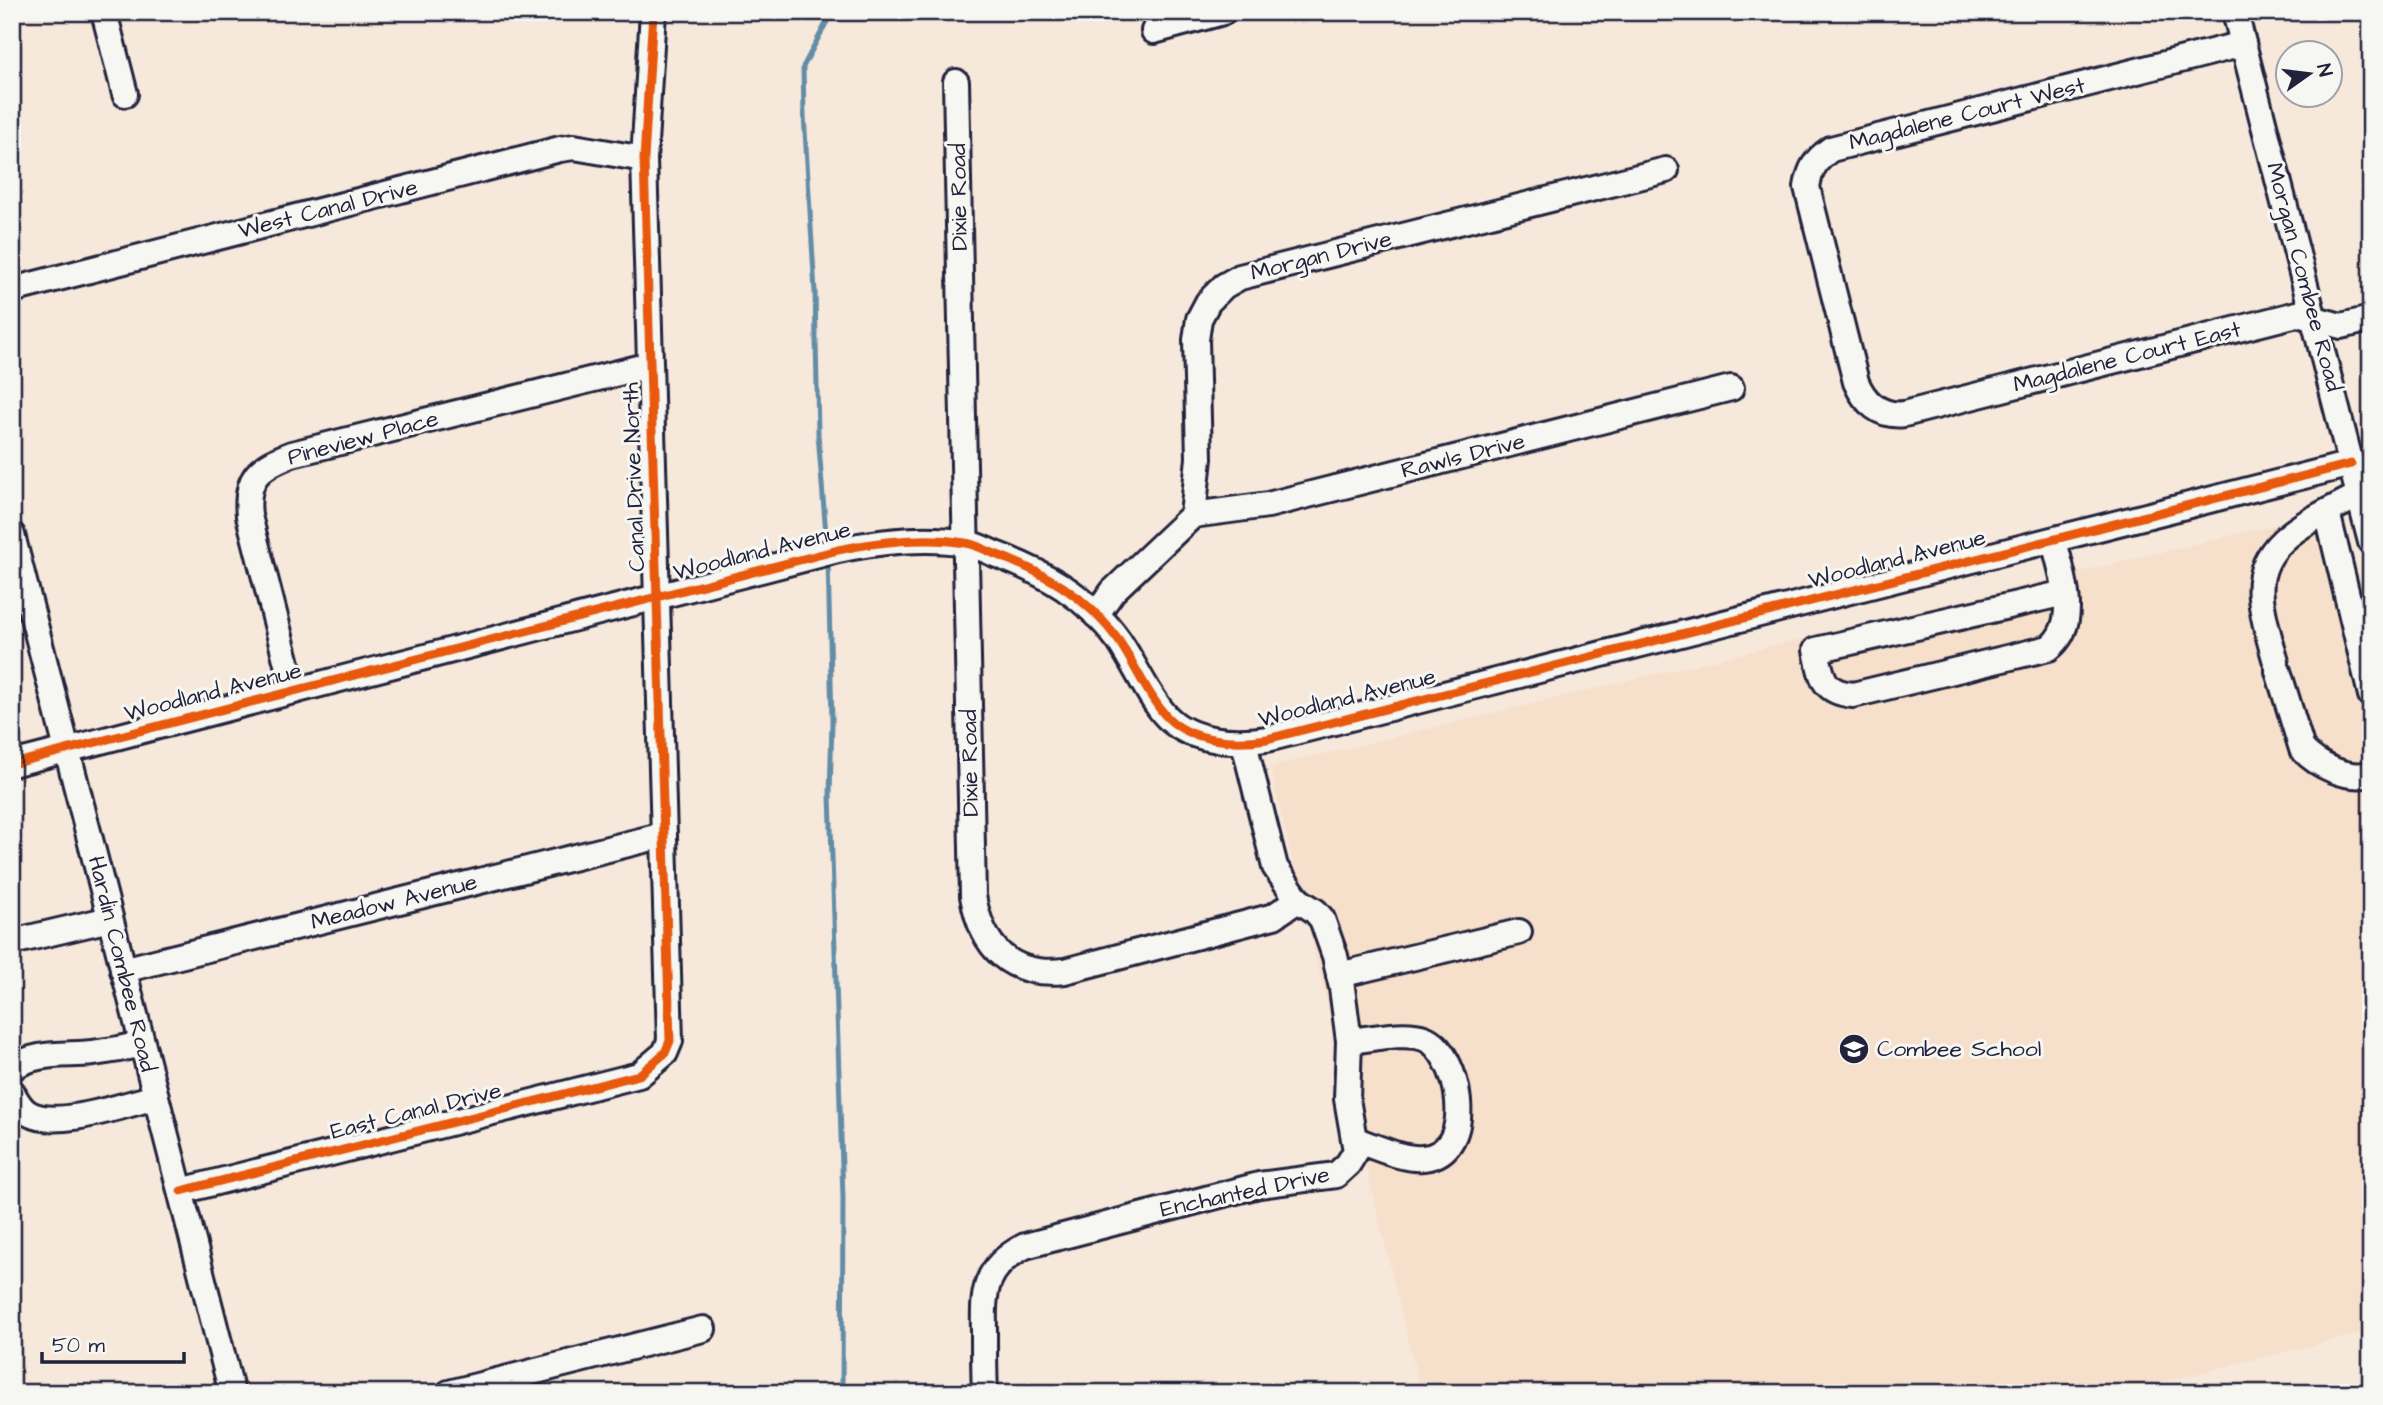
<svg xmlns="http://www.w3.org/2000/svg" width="2383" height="1405" font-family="'Architects Daughter',sans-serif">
	<rect width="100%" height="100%" fill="#f6e8db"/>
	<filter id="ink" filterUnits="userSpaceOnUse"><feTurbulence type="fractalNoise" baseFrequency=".0143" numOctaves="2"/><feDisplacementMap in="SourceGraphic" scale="14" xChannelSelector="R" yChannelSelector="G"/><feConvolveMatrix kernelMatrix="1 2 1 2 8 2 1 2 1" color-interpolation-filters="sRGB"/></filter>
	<g filter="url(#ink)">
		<polygon fill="#f6dfcb" points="2321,514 2371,722 2371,1331 2115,1393 1421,1393 1270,767"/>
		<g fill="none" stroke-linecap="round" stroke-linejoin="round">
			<g stroke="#638da7" stroke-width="5">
				<polyline points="827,547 818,434 815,291 804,115 803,67 832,12"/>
				<polyline points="828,560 832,721 830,795 843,1198 842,1393"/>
			</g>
			<g stroke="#22223b" stroke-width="30">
				<g id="minor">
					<polyline points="104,12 125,94"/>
					<polyline points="2235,12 2371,542"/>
					<polyline points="1154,31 1223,12"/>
					<path d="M2243,44L1831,149C1815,160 1810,169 1807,187L1856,382C1865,403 1880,417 1904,414L2297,314L2341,326L2371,319"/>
					<path d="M956,82L973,896C982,948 1010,977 1065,971L1274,916L1298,900"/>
					<polyline points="12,290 560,149 574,147 644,159"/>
					<polyline points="2327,512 2371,695"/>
					<polyline points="1193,515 1268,505 1731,388"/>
					<polyline points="12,535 232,1393"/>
					<path d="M2054,540C2061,574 2082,622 2049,648L1853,695C1822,692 1822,677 1816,650L2065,593"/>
					<polyline points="1096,615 1113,591 1193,515 1199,458 1196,340 1199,319 1208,302 1224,286 1240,277 1666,170"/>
					<path d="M2276,662C2270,641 2263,619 2261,598C2254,539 2317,518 2359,495"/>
					<path d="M2278,671L2302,749C2318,766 2347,780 2371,774"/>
					<path d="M294,691L249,516C245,478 258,467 292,454L650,365"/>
					<path d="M12,764L838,550C876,542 926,536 965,543C975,544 985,550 995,554C1045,573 1086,595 1119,641C1134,663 1149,698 1167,717C1191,742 1235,744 1267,739L2351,464"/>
					<polyline points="12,942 110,919"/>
					<polyline points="123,970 664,835"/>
					<polyline points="1339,975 1519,932"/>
					<path d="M1349,1041C1370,1039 1405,1031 1424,1038C1459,1051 1480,1153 1423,1158C1402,1160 1375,1146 1355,1140"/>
					<path d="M12,1068C36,1051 65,1056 93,1053C110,1051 126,1048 142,1044"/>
					<path d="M12,1092C16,1100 20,1108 28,1113C56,1130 126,1104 156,1097"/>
					<polyline points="181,1191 639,1075 665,1053 670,1041 644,159 653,12"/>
					<polyline points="449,1393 703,1329"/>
					<path d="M985,1393C984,1373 984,1353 984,1332C983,1291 984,1267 1025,1246L1259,1185L1336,1175L1348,1164L1356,1151L1347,1099L1349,1041L1342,988L1335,956L1322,919L1315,911L1298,900L1275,867L1244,743"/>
				</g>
			</g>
			<use href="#minor" stroke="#f6f6f2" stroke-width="24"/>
			<g stroke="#f6f6f2" stroke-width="13">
				<g id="cycleway">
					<path d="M12,764L838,550C876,542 926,536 965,543C975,544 985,550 995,554C1045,573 1086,595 1119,641C1134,663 1149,698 1167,717C1191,742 1235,744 1267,739L2351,464"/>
					<polyline points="181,1191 639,1075 665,1053 670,1041 644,159 653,12"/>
				</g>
			</g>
			<use href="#cycleway" stroke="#e8590c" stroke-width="9"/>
		</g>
	</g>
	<defs>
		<g id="school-disc" transform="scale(1.575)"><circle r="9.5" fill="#22223b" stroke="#f6f6f2"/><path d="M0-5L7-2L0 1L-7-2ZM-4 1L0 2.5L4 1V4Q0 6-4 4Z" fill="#fff"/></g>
	</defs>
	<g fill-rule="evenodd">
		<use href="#school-disc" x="1854" y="1049"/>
	</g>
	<g text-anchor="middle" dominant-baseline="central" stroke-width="6" stroke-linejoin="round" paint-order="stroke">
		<g font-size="23" fill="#22223b" stroke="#f6f6f2">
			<text transform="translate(1967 114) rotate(-14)">Magdalene Court West</text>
			<text transform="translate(959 197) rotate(-91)">Dixie Road</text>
			<text transform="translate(328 209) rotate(-14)">West Canal Drive</text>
			<text transform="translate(1321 256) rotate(-14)">Morgan Drive</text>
			<text transform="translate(2304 277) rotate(75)">Morgan Combee Road</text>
			<text transform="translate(2127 357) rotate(-14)">Magdalene Court East</text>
			<text transform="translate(363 438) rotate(-15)">Pineview Place</text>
			<text transform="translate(1463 456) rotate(-14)">Rawls Drive</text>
			<text transform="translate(634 477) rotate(-92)">Canal Drive North</text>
			<text transform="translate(762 551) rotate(-14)">Woodland Avenue</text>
			<text transform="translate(1897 559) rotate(-14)">Woodland Avenue</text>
			<text transform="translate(213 692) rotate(-14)">Woodland Avenue</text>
			<text transform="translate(1347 698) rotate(-14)">Woodland Avenue</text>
			<text transform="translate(970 763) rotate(-91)">Dixie Road</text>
			<text transform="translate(394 902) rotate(-14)">Meadow Avenue</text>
			<text transform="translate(122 964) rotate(76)">Hardin Combee Road</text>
			<text transform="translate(416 1111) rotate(-14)">East Canal Drive</text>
			<text transform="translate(1245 1192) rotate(-12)">Enchanted Drive</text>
		</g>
		<g font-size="23" fill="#22223b" stroke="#f6f6f2" text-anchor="start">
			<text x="1877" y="1049">Combee School</text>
		</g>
	</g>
	<rect width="2383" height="1405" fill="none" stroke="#f6f6f2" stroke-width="42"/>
	<rect x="21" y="21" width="2341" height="1363" fill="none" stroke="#22223b" stroke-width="2.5" filter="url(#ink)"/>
	<g transform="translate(2309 74) rotate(76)"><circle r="33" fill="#f6f6f2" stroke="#a1a1a9" stroke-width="2"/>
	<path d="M0-5L12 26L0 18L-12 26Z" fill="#22223b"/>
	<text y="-10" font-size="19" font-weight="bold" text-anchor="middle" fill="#22223b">N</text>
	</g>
	<path d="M42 1352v10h142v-10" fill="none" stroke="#22223b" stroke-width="3.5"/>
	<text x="52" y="1352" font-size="21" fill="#22223b" stroke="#f6f6f2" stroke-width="5" paint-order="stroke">50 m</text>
</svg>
